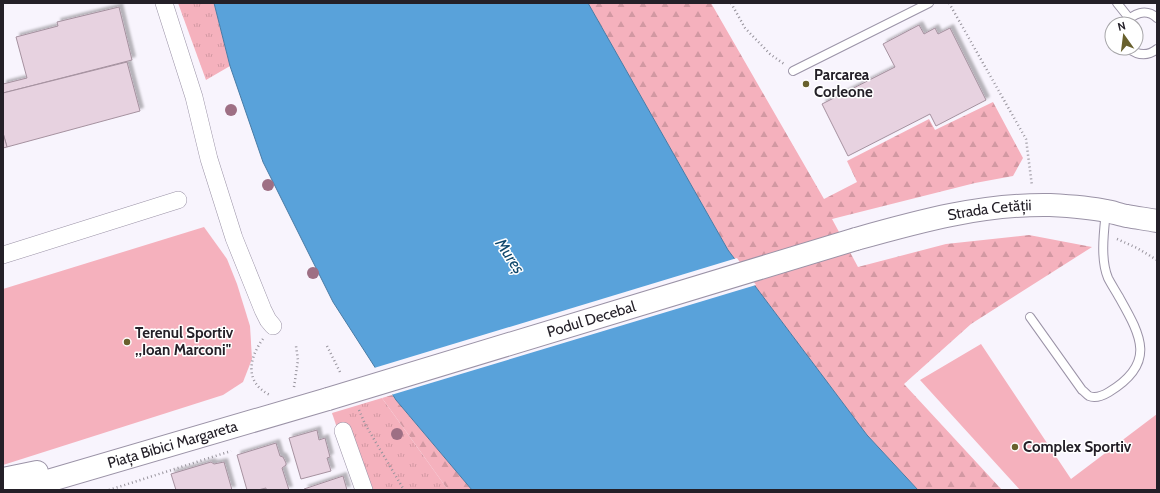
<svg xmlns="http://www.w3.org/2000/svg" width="1160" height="493" font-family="Cabin,sans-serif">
	<defs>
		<pattern id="grass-tufts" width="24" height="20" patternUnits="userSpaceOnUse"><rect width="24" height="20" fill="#f5b1bd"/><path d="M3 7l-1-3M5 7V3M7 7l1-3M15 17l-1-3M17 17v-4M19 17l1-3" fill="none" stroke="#d298a2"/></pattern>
		<pattern id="forest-firs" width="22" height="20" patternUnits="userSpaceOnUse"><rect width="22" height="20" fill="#f5b1bd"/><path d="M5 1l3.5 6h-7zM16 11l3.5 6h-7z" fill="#d298a2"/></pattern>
		<filter id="shadow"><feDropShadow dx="3.5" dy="-3.5" stdDeviation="1" flood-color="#0004"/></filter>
	</defs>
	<rect width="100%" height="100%" fill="#f8f4fd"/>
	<g fill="url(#grass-tufts)">
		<polygon points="178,3 214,3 230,66 206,80"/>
		<polygon points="382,398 448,490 358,490 332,413"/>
	</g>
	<g fill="url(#forest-firs)">
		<polygon points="588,3 711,3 824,199 857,182 847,161 929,119 935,130 993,102 1023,158 1013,176 975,183 832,219 858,267 946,244 1029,235 1092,247 971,324 904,384 1002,490 918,490 867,435 728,250"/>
		<polygon points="392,395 396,400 472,490 448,490 382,398"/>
	</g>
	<g fill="#f5b1bd">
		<polygon points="204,227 227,259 237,284 250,326 252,359 243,382 223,395 3,465 3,289"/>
		<polygon points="981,344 1071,479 1157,414 1157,490 1020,490 920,380"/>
	</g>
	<polygon fill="#59a2da" stroke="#497ba5" points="214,3 588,3 728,250 867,435 918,490 472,490 396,400 333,302 263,162 230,66"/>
	<polygon fill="#f8f4fd" points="737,258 756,285 391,395 374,368"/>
	<g fill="#e7d2e0" stroke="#a5919f" filter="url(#shadow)">
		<polygon points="119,7 132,60 3,93 3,84 27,78 16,37 58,26 57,22"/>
		<polygon points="919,25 924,34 935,28 938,34 950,28 986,100 936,126 930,114 848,156 822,104 895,67 883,44"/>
		<polygon points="127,62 140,111 7,147 3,133 3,93"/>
		<polygon points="3,133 7,147 3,148"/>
		<polygon points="317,430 319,440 325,438 330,457 327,458 331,471 301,479 289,438"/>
		<polygon points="276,443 280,456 283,457 286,463 286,465 282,468 289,490 266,490 266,488 258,490 247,490 237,455"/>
		<polygon points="211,462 214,464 224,462 232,490 176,490 171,474"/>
		<polygon points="343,476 347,490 305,490 304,489"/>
	</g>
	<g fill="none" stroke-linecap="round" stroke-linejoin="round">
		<g stroke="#9b93a7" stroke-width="10">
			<g id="lane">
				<polyline points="1117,3 1129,18"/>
				<path d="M1125,24C1133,13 1146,8 1157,18"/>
				<path d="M1128,48C1137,55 1147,57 1157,49"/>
				<polyline points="793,71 929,3"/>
				<path d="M1030,317L1082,390C1084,391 1087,395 1089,396C1096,399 1104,395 1109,392C1157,363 1141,336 1119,297C1115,290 1111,284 1108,278C1100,259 1104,231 1106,211"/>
			</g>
		</g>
		<g stroke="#9b93a7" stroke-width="18">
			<g id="street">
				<polyline points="164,3 194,97 209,159 234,238 263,310 268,320 273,326"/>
				<polyline points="3,255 178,200"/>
				<polyline points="343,431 364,490"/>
			</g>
		</g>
		<g stroke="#9b93a7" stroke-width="24">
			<g id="secondary">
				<path id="s1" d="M856,239C920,221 982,204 1049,205C1068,206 1088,207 1106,211C1113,212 1120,215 1127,216C1137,218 1147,219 1157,221"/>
				<polyline points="3,479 37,472"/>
				<path id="s2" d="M17,490L328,399"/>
			</g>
		</g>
		<g stroke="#97939c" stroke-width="2.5" stroke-dasharray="1 3" stroke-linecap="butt">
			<polyline points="731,3 745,28 770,54 784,64"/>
			<polyline points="949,3 1026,139 1032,186"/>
			<polyline points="1117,239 1137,248 1157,260"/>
			<path d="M263,339C248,359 245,383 270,395"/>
			<polyline points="327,346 341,374"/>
			<polyline points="294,387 298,360 296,346"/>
			<polyline points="359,410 365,424 404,490"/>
			<polyline points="109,490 231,451"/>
		</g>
		<use href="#lane" stroke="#fff" stroke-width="8"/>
		<use href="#street" stroke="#fff" stroke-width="17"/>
		<use href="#secondary" stroke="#fff" stroke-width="22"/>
		<g stroke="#9b93a7" stroke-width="24" stroke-linecap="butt">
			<g id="secondary-bridge">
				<path id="s3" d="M328,399L856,239"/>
			</g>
		</g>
		<use href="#secondary-bridge" stroke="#fff" stroke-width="22"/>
	</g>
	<g fill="#9e6f84">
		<circle cx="231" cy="110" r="6"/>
		<circle cx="268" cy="185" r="6"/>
		<circle cx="313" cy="273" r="6"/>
		<circle cx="397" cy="434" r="6"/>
	</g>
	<g fill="#68602d" stroke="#fff" stroke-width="1.5">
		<circle cx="806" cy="84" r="4"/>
		<circle cx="127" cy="342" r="4"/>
		<circle cx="1015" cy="447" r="4"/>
	</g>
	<g text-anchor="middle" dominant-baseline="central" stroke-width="3" stroke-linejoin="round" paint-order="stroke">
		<g font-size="15" font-weight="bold" fill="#242028" stroke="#fff" text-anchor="start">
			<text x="814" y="75">Parcarea<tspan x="814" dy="17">Corleone</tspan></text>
			<text x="135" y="333">Terenul Sportiv<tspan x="135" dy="17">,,Ioan Marconi"</tspan></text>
			<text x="1023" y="447">Complex Sportiv</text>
		</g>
		<g font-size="15" fill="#242028" stroke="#fff">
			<text stroke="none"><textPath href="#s1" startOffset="137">Strada Cetății</textPath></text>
			<text stroke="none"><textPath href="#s3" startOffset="275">Podul Decebal</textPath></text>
			<text stroke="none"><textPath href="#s2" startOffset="162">Piața Bibici Margareta</textPath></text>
		</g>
		<g font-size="16" font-style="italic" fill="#0d466b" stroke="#fff">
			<text transform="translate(510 256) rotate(56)">Mureș</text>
		</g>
	</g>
	<rect width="1160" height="493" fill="none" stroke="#242028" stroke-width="8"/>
	<g transform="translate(1124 36) rotate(346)"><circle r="19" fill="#ffffff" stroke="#a7a6a9"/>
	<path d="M0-3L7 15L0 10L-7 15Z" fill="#68602d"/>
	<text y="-6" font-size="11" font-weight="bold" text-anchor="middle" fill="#242028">N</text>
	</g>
</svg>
